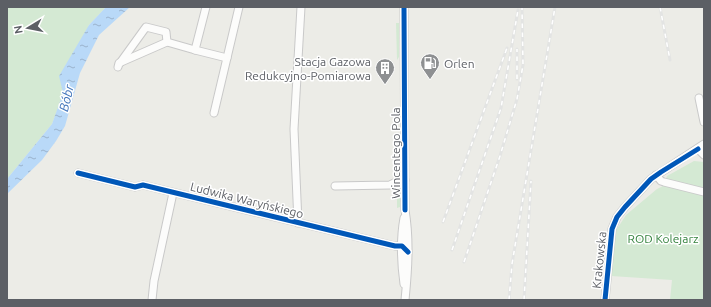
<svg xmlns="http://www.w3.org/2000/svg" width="711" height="307" font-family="Ubuntu,sans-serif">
	<defs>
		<pattern id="water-ripples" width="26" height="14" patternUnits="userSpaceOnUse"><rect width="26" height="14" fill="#b9d9f8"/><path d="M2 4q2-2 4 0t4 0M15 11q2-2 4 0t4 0" fill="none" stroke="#9ab3cc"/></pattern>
	</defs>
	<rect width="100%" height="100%" fill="#ecece7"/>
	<g fill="#d4e9d3">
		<polygon points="7,7 106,7 89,25 52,124 7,179"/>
		<polygon points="396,23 399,23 399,57 397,60"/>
		<polygon points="694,161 704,162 704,300 670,300 672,280 611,276 615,232 626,215 657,189 663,186 667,176"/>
		<polygon points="400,184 400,207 397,208 397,186"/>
	</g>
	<polygon fill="url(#water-ripples)" points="106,7 130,7 99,35 80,73 65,126 56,141 42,160 7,194 7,179 52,124 63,93 59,76 89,25"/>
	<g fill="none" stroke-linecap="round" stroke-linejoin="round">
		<g stroke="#c9c9c9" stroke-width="9">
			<g id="minor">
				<polyline points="206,7 195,50 227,58"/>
				<path d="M404,7L405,210C410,240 408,270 405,300"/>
				<polyline points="120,63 146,27 166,32 167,42"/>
				<polyline points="118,67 119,63 167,42 195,50"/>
				<polyline points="699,98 704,122"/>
				<polyline points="214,113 239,7"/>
				<polyline points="698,149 704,155"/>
				<polyline points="78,173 135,187 143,185 395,246 402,246 408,252"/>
				<polyline points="656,175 661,181 664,182 704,192"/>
				<polyline points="335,186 390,185 400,180 405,180"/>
				<path d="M404,218C400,240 401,262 404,284"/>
				<polyline points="298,223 294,129 301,7"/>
				<polyline points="152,300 154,281 173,193"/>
				<polyline points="605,300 612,229 617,217 625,207 651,179 704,144"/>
			</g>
		</g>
		<use href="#minor" stroke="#fcfcfb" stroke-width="7"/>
		<g stroke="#e3e4e3" stroke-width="3">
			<g id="rail">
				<polyline points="660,7 670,60"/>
				<polyline points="517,79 517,49"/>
				<polyline points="443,222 507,48"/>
				<polyline points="452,250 501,108 518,10"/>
				<polyline points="464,262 500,156 517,99 523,65 522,7"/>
				<polyline points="509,300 512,264 555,7"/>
				<polyline points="524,300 531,181"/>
			</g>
		</g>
		<use href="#rail" stroke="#fff" stroke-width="1.5" stroke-dasharray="4.5" stroke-linecap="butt"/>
		<g stroke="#fff" stroke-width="8">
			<g id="cycleway">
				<polyline points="404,7 405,210"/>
				<polyline points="78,173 135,187 143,185 395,246 402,246 408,252"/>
				<polyline points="605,300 612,229 617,217 625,207 651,179 661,172 698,149"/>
			</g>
		</g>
		<use href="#cycleway" stroke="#0057b8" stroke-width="5"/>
	</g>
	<defs>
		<g id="fuel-pin" transform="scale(1)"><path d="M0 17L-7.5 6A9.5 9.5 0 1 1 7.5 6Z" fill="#8e9092" stroke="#fff"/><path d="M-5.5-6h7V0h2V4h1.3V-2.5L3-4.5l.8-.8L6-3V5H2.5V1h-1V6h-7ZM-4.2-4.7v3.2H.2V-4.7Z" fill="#fff"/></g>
		<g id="building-pin" transform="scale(1)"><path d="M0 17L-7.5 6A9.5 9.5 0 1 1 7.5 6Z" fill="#8e9092" stroke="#fff"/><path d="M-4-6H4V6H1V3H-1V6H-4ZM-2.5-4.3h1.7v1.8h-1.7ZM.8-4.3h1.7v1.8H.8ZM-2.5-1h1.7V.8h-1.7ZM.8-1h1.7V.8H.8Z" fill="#fff"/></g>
	</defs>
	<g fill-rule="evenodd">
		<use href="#fuel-pin" x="430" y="63"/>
		<use href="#building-pin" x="385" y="68"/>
	</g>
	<g text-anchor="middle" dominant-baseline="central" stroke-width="3" stroke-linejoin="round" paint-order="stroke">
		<g font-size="12" fill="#5c5f65" stroke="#fff" text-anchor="end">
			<text x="371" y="61">Stacja Gazowa<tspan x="371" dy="14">Redukcyjno-Pomiarowa</tspan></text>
			<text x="444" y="63" text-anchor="start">Orlen</text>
		</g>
		<g font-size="12" fill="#5c5f65" stroke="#fff">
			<text transform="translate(395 153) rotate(-90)">Wincentego Pola</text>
			<text transform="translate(247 200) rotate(14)">Ludwika Waryńskiego</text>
			<text transform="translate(599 260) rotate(-84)">Krakowska</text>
		</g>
		<g font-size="12" fill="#34833e" stroke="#fff">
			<text x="663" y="238">ROD Kolejarz</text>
		</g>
		<g font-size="13" font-style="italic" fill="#4275bb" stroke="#fff">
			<text transform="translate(66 98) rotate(-77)">Bóbr</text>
		</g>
	</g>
	<rect width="711" height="307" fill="none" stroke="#5c5f65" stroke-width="16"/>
	<g transform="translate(28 28) rotate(260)" stroke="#ffffff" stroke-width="3" paint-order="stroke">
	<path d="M0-3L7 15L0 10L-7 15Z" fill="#5c5f65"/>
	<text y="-6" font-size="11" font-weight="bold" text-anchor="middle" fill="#5c5f65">N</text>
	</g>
</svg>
